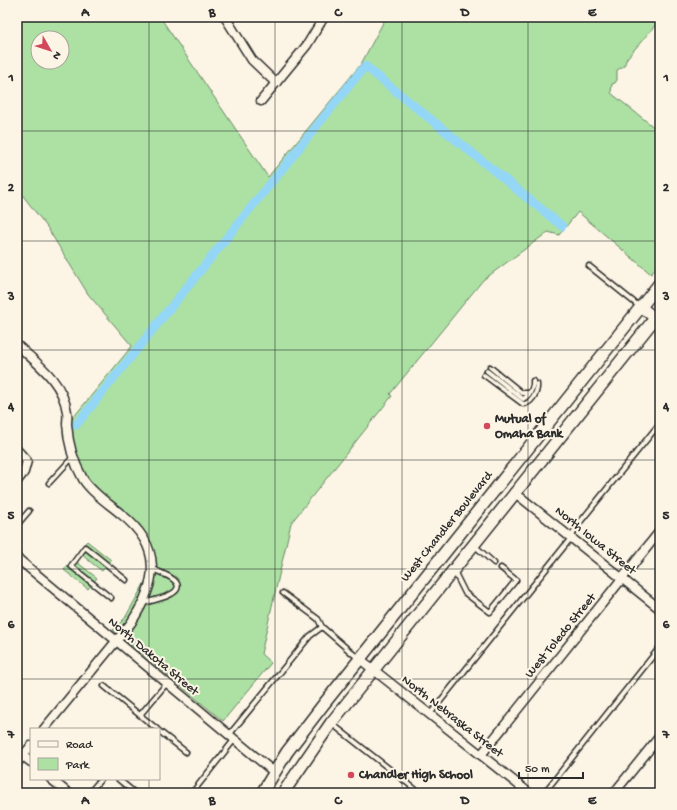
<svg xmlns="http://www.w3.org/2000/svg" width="677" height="810" font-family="'Gochi Hand',sans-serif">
	<rect width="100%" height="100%" fill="#fcf5e5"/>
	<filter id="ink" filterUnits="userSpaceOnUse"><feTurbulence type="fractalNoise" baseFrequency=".025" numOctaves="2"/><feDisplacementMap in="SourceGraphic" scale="8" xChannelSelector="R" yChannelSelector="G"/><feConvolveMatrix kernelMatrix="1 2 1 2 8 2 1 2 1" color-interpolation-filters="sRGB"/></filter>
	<g filter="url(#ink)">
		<g fill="#ace1a3" stroke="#6c8667" fill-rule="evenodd">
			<path d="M17,17H160L268,177L361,64L386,17H660V20L627,58L624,66L617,70V80L615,83L612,84L611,93L660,132V262L651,274L578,212L559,235L548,232L483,280L390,394L392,396L291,523L261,654L271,663L223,721L113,630L125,618L145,582L152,561L139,533L84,480L67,425L132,346L88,294L47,227L17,188ZM38,38H62V62H38Z"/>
			<polygon points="87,541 111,560 102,571 78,552"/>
			<polygon points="73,559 97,578 88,589 64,570"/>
		</g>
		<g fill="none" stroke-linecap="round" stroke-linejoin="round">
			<polyline stroke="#94d6f6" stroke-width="9" points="76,425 365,66 562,226"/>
			<g stroke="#2b2b2b" stroke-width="7">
				<g id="service">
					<polyline points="589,266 640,307"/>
					<polyline points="490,367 522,393 530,393"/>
					<path d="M487,371L523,399C529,396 534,388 533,381"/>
					<path d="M484,375L523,404C531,404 538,393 537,384"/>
					<polyline points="49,483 73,457"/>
					<polyline points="17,525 29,511"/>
					<polyline points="475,546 494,563"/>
					<polyline points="454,571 465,593 490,612 516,580 501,568"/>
					<polyline points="283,593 318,619 322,627 359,659"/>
					<polyline points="111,598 71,566 85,547 126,580"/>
					<path d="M143,603C150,601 190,594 174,580C168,575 158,572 152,568"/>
					<polyline points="104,686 157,729"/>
					<polyline points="430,714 571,538 577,526 660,423"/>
					<polyline points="140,715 167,683"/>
					<polyline points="331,723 420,793"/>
					<polyline points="159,731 186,752"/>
					<polyline points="229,735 310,636 322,627"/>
					<polyline points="118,779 135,793"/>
					<polyline points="89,793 101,779"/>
					<polyline points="192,793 234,740"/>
					<polyline points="544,793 660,647"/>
				</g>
			</g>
			<g stroke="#2b2b2b" stroke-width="11">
				<g id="minor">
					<polyline points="225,17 252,60 276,83"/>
					<polyline points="261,101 307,45 324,17"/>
					<path d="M17,345C38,364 63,382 67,412C68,416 67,420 67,424C68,442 74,463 83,479C92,493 109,504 121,514C163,547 158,582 131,623L44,729"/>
					<polyline points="17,450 27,461 24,472 17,481"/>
					<polyline points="514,492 660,609"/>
					<polyline points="17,558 275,773"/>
					<polyline points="360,659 529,793"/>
					<polyline points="481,755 660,531"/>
					<polyline points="23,756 31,762"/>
					<polyline points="17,763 31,746"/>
					<polyline points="51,779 68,793"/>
					<polyline points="614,793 660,736"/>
				</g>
			</g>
			<g stroke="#2b2b2b" stroke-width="13">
				<polyline id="tertiary" points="641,307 660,322"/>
			</g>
			<g stroke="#2b2b2b" stroke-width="14">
				<g id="secondary">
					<polyline points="262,793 287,752 323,705 660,283"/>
					<polyline points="283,793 331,723 660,312"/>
				</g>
			</g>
			<use href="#service" stroke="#fcf5e5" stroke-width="4"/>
			<use href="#minor" stroke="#fcf5e5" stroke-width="8"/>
			<use href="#tertiary" stroke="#fcf5e5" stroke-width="10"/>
			<use href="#secondary" stroke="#fcf5e5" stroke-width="11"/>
		</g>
	</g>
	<path fill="none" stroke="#2b2b2b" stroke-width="1" stroke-opacity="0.55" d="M149,17V729M275,17V793M402,17V793M528,17V793M17,131H660M17,241H660M17,350H660M17,460H660M17,569H660M17,679H660M149,779V793"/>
	<g fill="#d1495b" stroke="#fcf5e5" stroke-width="1.5">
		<circle cx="487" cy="426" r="4"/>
		<circle cx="351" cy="775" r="4"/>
	</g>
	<g text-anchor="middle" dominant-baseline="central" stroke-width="4" stroke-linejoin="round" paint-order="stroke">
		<g font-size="13" font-weight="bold" fill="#2b2b2b" stroke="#fcf5e5" text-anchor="start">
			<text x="495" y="419">Mutual of<tspan x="495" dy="15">Omaha Bank</tspan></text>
			<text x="359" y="775">Chandler High School</text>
		</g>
		<g font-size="13" fill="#2b2b2b" stroke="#fcf5e5">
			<text transform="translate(447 527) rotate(-51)">West Chandler Boulevard</text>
			<text transform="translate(595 541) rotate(39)">North Iowa Street</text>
			<text transform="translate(561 636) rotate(-51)">West Toledo Street</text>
			<text transform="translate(153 657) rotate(40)">North Dakota Street</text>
			<text transform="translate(452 717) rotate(38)">North Nebraska Street</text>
		</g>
	</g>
	<rect width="677" height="810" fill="none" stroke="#fcf5e5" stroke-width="44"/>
	<rect x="30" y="728" width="130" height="52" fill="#fcf5e5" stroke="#a8a49b"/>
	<rect x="38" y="741" width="20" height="6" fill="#fcf5e5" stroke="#a8a49b"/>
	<text x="66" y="748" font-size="12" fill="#2b2b2b">Road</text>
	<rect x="38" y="758" width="20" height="12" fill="#ace1a3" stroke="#a8a49b"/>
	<text x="66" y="768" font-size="12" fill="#2b2b2b">Park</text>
	<g transform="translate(50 50) rotate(129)"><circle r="19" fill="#fcf5e5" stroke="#a8a49b"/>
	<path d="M0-3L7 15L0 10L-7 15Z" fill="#d1495b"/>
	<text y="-6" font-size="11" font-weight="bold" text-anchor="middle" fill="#2b2b2b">N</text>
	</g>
	<path d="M519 772v6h64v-6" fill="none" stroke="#2b2b2b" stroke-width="2"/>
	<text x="525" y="772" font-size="12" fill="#2b2b2b" stroke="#fcf5e5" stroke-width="3" paint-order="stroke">50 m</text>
	<rect x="22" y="22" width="633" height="766" fill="none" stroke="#2b2b2b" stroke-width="1.5"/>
	<g font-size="13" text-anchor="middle" font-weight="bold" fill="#2b2b2b">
		<text x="85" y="16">A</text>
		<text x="212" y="16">B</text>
		<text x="338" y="16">C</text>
		<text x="465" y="16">D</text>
		<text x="592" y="16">E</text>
		<text x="11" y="81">1</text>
		<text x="666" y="81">1</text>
		<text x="11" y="191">2</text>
		<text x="666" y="191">2</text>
		<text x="11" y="300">3</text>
		<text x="666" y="300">3</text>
		<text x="11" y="410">4</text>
		<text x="666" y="410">4</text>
		<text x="11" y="519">5</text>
		<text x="666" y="519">5</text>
		<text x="11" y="628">6</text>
		<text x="666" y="628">6</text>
		<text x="11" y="738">7</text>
		<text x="666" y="738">7</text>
		<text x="85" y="804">A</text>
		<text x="212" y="804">B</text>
		<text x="338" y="804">C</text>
		<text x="465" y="804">D</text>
		<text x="592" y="804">E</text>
	</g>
</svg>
